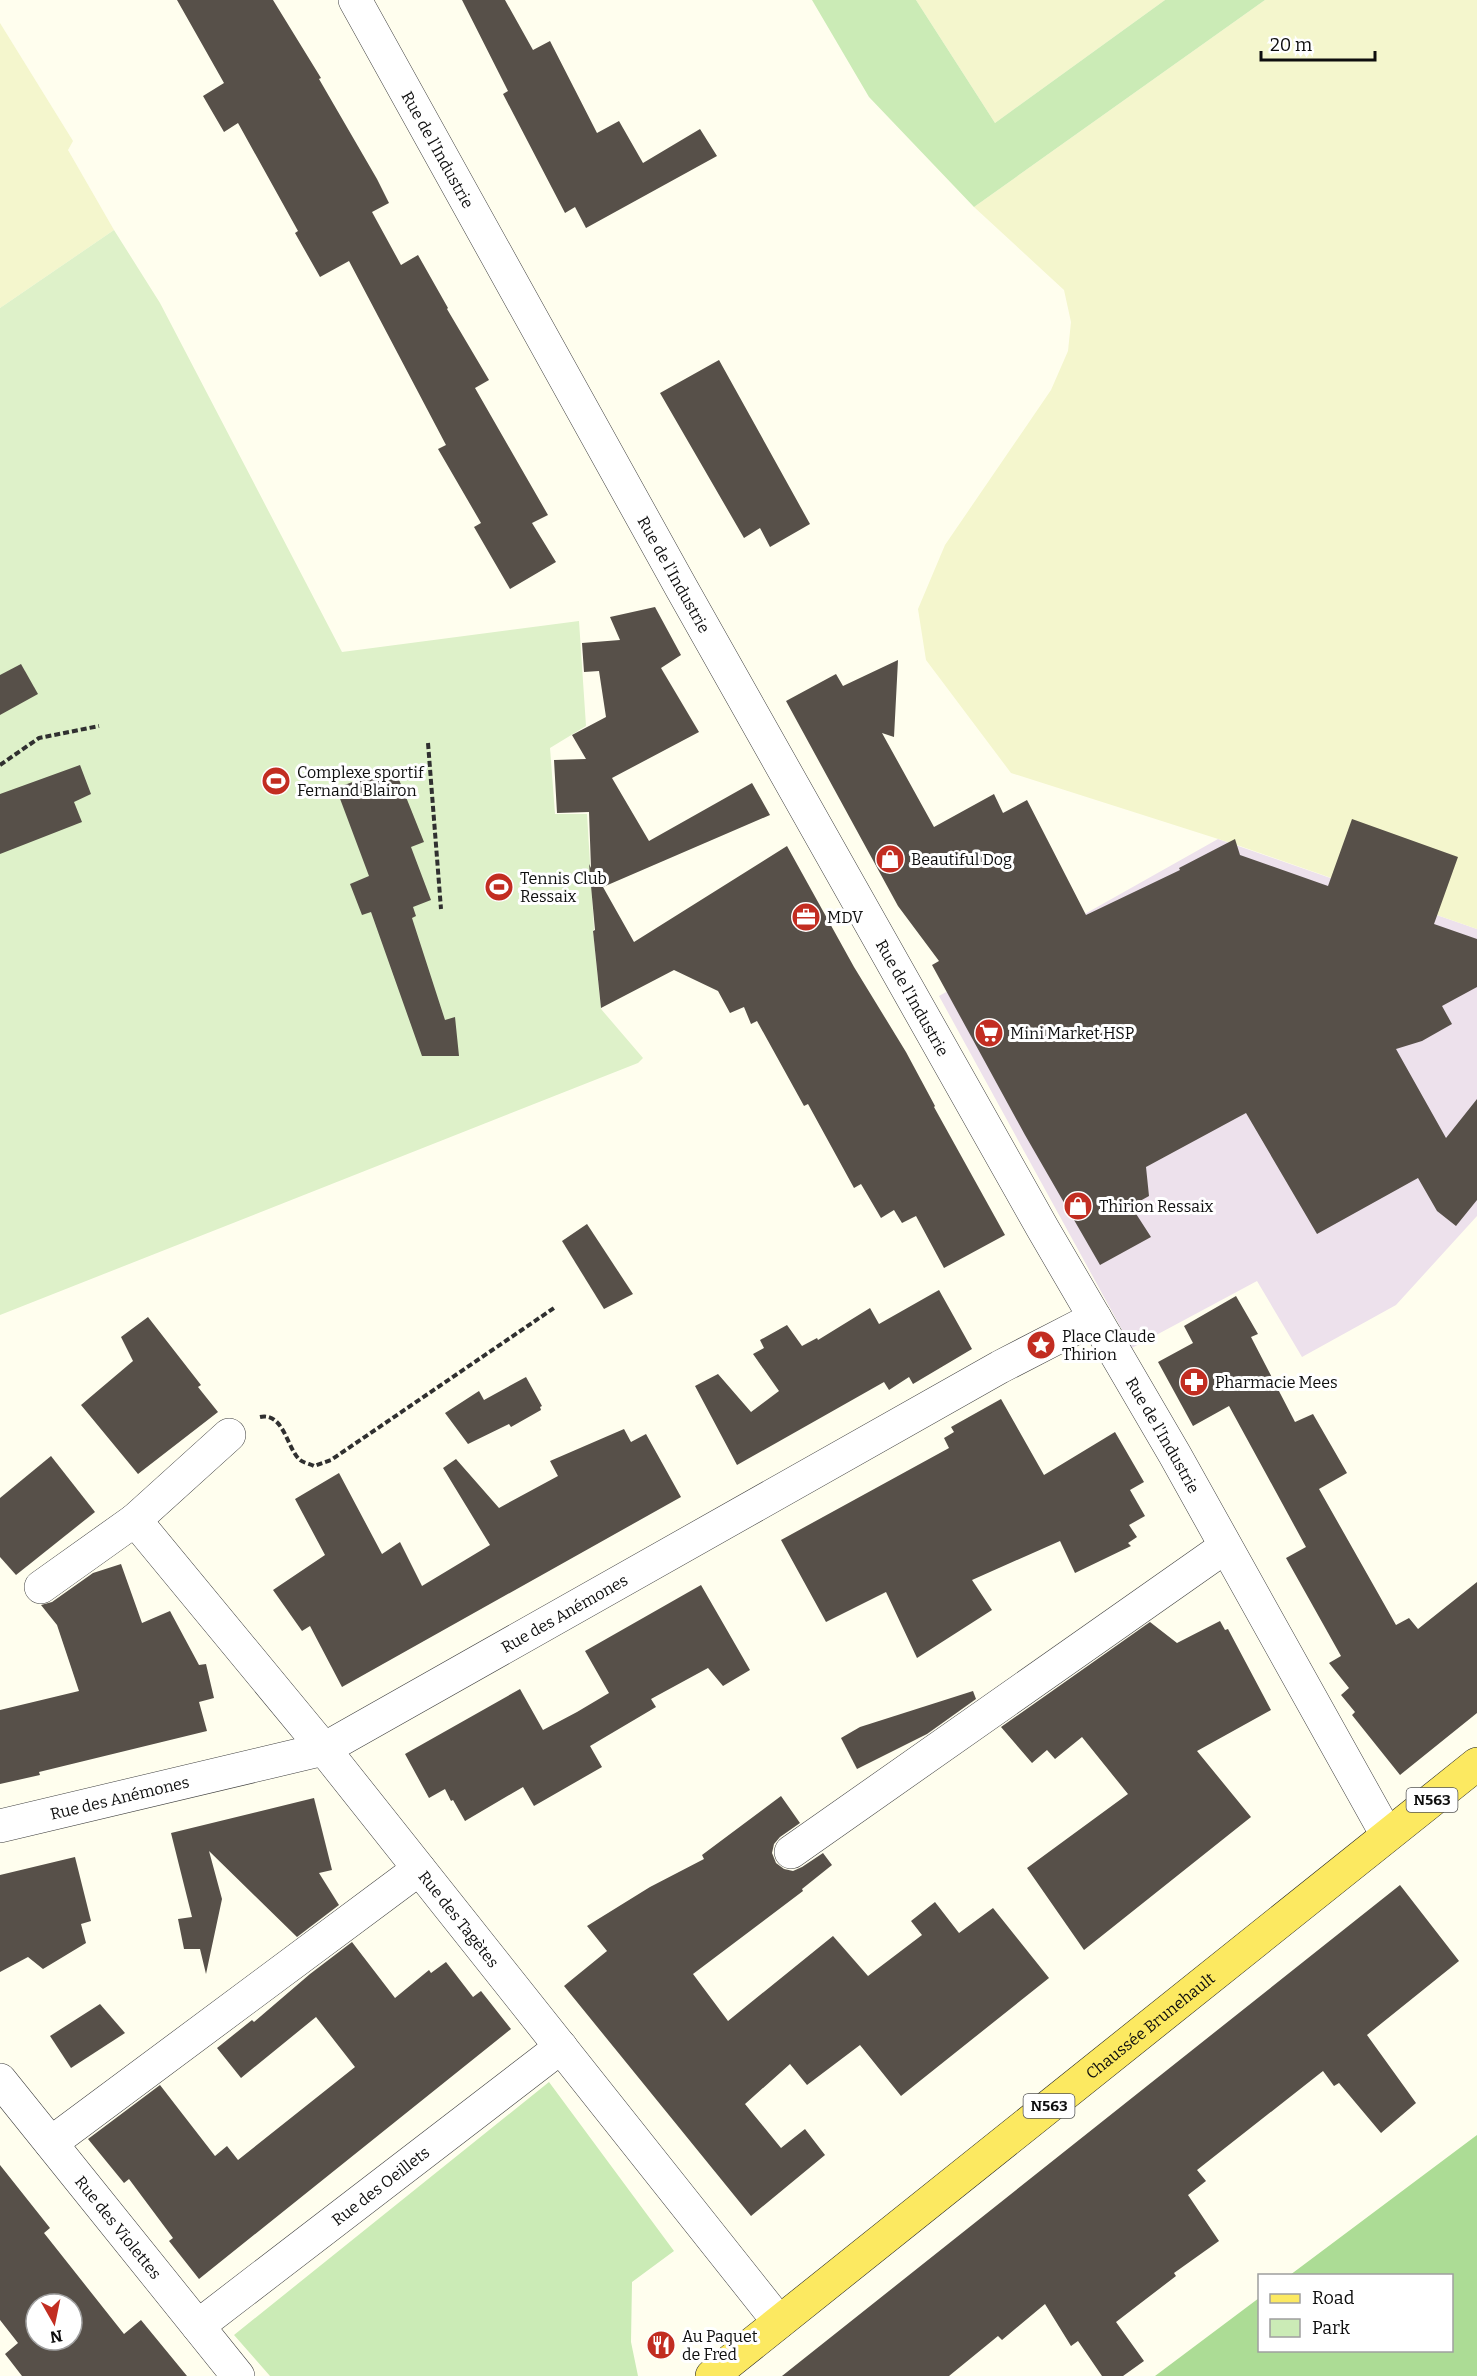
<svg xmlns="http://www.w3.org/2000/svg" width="1477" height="2376" font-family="Bitter,serif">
	<rect width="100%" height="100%" fill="#fffeee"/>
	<polygon fill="#ede1ec" points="1218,839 1477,929 1477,1216 1396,1305 1302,1357 1257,1281 1132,1348 939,996"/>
	<g fill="#f4f6cd">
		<polygon points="916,0 1165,0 995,123"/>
		<polygon points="1265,0 1477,0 1477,929 1237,845 1011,773 926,660 918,609 945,545 1051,390 1068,351 1071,322 1064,290 974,207"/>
		<polygon points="0,23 73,141 68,150 114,230 0,308"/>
	</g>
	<g fill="#cbebb6">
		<polygon points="812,0 916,0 995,123 1165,0 1265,0 974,207 869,97"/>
		<polygon points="549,2082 674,2251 632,2282 631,2342 638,2376 270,2376 234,2335"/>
	</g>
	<polygon fill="#acdc95" points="1477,2135 1477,2376 1155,2376 1259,2298 1260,2350 1452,2350 1452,2276 1290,2275"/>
	<polygon fill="#def1c9" points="114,230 160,303 342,652 579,621 586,726 550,748 555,814 587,814 594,929 593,931 601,1009 643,1058 638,1063 0,1315 0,308"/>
	<g fill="#575049" fill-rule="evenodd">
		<polygon points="177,0 273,0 321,78 319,79 377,179 389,203 372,212 401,265 418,255 448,308 447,309 489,380 475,388 548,515 532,523 556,562 510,589 474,527 481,523 438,449 446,445 349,261 320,277 295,233 298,231 238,123 224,132 203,96 224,83"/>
		<polygon points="462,0 505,0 533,50 550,41 597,133 619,121 643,163 700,129 717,156 586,228 575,207 565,213 503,94 508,91"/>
		<polygon points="719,360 810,524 770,547 760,528 744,538 660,393"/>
		<polygon points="655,607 681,655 661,668 699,732 612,778 649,841 752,783 770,815 603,887 634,942 787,846 854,967 906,1052 935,1106 934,1107 1005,1235 944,1268 916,1216 902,1223 894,1210 881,1218 861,1184 854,1188 808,1104 804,1106 757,1021 751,1024 744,1007 730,1013 718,991 674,970 601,1008 593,931 595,930 589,864 591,868 589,812 557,813 554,760 586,759 572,735 606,717 599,671 584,672 582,643 620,640 610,617"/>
		<polygon points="898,660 894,737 882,733 934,827 994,794 1003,813 1027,800 1086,915 1180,870 1179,868 1235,839 1240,855 1328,886 1352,819 1458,857 1434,924 1477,939 1477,987 1442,1006 1452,1024 1422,1041 1396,1049 1446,1138 1477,1099 1477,1200 1456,1226 1437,1211 1418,1178 1317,1234 1246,1113 1146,1167 1149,1196 1131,1206 1151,1237 1100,1265 1025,1135 932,965 939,961 898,906 786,701 836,674 843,686"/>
		<polygon points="21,664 38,694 0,715 0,675"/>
		<polygon points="80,765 91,794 74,802 82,822 0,854 0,794"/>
		<polygon points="394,767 424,842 411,847 431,900 413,907 416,916 412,918 445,1020 455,1017 459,1056 422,1056 371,912 362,915 350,884 369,876 336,788"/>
		<polygon points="587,1224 633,1294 604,1309 562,1241"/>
		<polygon points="939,1290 972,1349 913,1384 909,1377 889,1390 884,1382 737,1465 695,1386 718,1374 751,1412 779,1391 753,1354 764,1348 760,1340 787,1325 802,1346 817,1338 818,1340 870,1308 879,1324"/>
		<polygon points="1236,1296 1258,1334 1251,1337 1295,1422 1313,1414 1347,1473 1319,1489 1396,1625 1409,1618 1418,1629 1477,1582 1477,1713 1400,1775 1352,1715 1355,1712 1341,1695 1349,1688 1329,1663 1341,1656 1286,1558 1306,1547 1229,1406 1193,1426 1158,1362 1193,1343 1184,1326"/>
		<polygon points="148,1317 201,1385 198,1387 218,1412 138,1474 81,1405 133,1361 121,1337"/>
		<polygon points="526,1377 542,1406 540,1407 541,1410 511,1427 509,1424 468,1444 445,1413 479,1391 484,1400"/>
		<polygon points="1001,1399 1044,1475 1115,1432 1144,1482 1130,1490 1145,1516 1129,1525 1137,1537 1128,1543 1131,1546 1075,1573 1060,1541 972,1580 992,1610 917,1658 886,1592 826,1622 781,1540 949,1448 944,1438 954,1432 951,1427"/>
		<polygon points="624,1429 631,1442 646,1434 681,1497 342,1687 310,1626 302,1631 273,1590 325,1555 295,1499 339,1473 382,1554 400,1542 422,1586 490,1545 443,1468 456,1459 499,1508 558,1476 550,1461"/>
		<polygon points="51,1456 95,1512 16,1575 0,1557 0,1498"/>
		<polygon points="121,1564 142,1623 170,1611 199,1665 206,1664 214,1698 199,1702 207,1731 39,1772 40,1775 0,1784 0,1710 79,1691 57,1625 41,1605 52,1602 93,1573"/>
		<polygon points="701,1585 750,1670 723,1686 708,1668 651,1699 656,1707 590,1746 602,1767 534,1806 523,1787 465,1821 453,1800 451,1801 445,1789 429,1798 405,1754 520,1689 543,1730 577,1712 609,1693 585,1651"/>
		<polygon points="1220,1621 1225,1630 1228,1629 1271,1710 1197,1751 1251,1817 1084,1950 1027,1868 1128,1794 1082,1737 1055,1759 1047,1750 1032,1763 1001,1727 1150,1622 1177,1643"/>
		<polygon points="973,1691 976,1699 927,1734 857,1769 841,1738 860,1727"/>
		<polygon points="781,1796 800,1823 780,1837 774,1844 772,1853 776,1863 784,1869 793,1871 802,1867 823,1853 832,1865 802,1889 803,1891 693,1974 728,2021 833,1936 868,1976 922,1935 911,1921 935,1902 959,1933 993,1908 1049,1978 901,2096 860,2045 807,2085 790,2064 745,2104 781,2148 805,2129 825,2155 751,2216 564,1986 607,1951 587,1926 650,1887 704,1859 702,1855"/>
		<polygon points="314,1798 332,1870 319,1873 339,1905 297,1937 209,1851 222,1899 206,1974 200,1949 184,1949 178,1919 192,1917 171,1833"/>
		<polygon points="75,1857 91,1921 81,1924 86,1943 43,1969 28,1957 0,1972 0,1875"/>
		<polygon points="1400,1885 1459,1961 1367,2035 1416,2103 1381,2133 1339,2083 1334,2086 1323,2071 1197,2170 1206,2181 1188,2195 1219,2241 1174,2273 1176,2276 1116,2322 1144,2361 1123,2376 1102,2376 1078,2341 1071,2346 1045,2304 1002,2340 998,2336 949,2376 782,2376"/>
		<polygon points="352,1942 395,1998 429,1970 431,1973 446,1962 473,1997 481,1991 511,2029 199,2279 169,2241 173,2238 129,2179 124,2183 88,2139 160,2085 215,2156 227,2146 238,2160 355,2067 316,2017 241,2078 217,2048 252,2020 254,2022 310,1974"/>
		<polygon points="100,2004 125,2033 71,2068 50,2036"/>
		<path d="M0,2165L50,2228L44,2233L124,2334L141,2320L187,2376H22L5,2354L18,2343L0,2320ZM36,2304H72V2340H36Z"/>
	</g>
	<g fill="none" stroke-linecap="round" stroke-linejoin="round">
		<g stroke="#414141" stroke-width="34">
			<g id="minor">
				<path id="s1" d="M355,0L682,589L1043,1229L1175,1455L1387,1835"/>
				<path id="s2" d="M135,1520L324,1749L779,2322"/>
				<polyline points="41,1587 135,1520 229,1435"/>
				<path id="s3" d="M0,1826L324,1749L1000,1367L1095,1318"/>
				<polyline points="791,1852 1225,1547"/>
				<path id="s4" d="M0,2080L238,2376"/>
				<polyline points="51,2143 419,1869"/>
				<path id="s5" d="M198,2326L561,2047"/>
			</g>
		</g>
		<g stroke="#1f1f1f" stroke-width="34">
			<g id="major">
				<path id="s6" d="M712,2376L1477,1764"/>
			</g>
		</g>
		<g stroke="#303030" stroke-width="4" stroke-dasharray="6 3" stroke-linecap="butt">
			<polyline points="428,743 441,909"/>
			<polyline points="0,765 39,738 99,726"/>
			<path d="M260,1417C284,1412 287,1449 300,1460C304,1463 310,1464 314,1466L331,1460L554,1308"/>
		</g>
		<use href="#minor" stroke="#fff" stroke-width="33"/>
		<use href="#major" stroke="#fce961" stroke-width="33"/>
	</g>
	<defs>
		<g id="stadium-disc" transform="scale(1.5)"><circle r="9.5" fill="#c22d21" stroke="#fff"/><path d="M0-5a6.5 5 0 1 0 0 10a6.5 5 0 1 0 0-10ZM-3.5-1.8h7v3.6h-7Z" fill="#fff"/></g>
		<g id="shop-disc" transform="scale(1.5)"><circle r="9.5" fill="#c22d21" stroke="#fff"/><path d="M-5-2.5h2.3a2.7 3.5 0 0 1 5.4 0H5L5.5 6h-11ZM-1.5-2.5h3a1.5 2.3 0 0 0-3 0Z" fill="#fff"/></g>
		<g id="office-disc" transform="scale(1.5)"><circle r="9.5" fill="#c22d21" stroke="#fff"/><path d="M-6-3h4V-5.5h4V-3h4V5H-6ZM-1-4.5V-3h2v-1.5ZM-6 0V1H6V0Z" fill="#fff"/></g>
		<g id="supermarket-disc" transform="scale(1.5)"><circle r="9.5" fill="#c22d21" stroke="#fff"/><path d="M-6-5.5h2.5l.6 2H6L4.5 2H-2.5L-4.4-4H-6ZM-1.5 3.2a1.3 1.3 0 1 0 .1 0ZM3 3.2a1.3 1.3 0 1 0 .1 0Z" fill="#fff"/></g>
		<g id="sight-disc" transform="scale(1.5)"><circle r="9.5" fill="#c22d21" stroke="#fff"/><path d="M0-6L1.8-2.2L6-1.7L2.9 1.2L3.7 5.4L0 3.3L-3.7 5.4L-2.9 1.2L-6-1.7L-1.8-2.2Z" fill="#fff"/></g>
		<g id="pharmacy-disc" transform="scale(1.5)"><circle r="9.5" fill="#c22d21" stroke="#fff"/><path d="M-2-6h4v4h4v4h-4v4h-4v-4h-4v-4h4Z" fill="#fff"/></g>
		<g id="restaurant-disc" transform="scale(1.5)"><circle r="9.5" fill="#c22d21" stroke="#fff"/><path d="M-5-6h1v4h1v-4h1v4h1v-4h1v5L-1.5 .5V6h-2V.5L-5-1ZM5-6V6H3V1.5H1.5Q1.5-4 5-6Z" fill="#fff"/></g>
	</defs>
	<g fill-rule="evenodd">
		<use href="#stadium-disc" x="276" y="781"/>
		<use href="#shop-disc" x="890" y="859"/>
		<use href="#stadium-disc" x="499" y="887"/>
		<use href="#office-disc" x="806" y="917"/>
		<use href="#supermarket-disc" x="989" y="1033"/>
		<use href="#shop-disc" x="1078" y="1206"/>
		<use href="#sight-disc" x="1041" y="1345"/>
		<use href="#pharmacy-disc" x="1194" y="1382"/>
		<use href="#restaurant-disc" x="661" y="2345"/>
	</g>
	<g text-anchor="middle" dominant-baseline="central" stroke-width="6" stroke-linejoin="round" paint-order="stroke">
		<g fill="#fff" stroke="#565656" stroke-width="1.5">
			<rect x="1406.5" y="1788" width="51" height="24" rx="4.5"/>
			<rect x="1023.5" y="2094" width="51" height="24" rx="4.5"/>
		</g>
		<g font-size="15" font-weight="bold" fill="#0e0e0e">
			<text x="1432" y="1800">N563</text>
			<text x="1049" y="2106">N563</text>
		</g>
		<g font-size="16" fill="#0e0e0e" stroke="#fff">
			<text stroke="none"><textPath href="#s1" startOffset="171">Rue de l'Industrie</textPath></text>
			<text stroke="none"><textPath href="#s1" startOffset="657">Rue de l'Industrie</textPath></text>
			<text stroke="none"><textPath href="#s1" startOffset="1143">Rue de l'Industrie</textPath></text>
			<text stroke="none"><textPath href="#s1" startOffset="1647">Rue de l'Industrie</textPath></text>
			<text stroke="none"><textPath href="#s3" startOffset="609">Rue des Anémones</textPath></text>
			<text stroke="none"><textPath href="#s3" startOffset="123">Rue des Anémones</textPath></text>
			<text stroke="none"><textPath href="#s2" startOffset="514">Rue des Tagètes</textPath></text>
			<text stroke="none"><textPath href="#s6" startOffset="561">Chaussée Brunehault</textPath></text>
			<text stroke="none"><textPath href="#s5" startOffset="230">Rue des Oeillets</textPath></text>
			<text stroke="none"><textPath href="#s4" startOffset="189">Rue des Violettes</textPath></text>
		</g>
		<g font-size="16" fill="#0e0e0e" stroke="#fff" text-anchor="start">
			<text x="297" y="772">Complexe sportif<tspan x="297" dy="18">Fernand Blairon</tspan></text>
			<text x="911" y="859">Beautiful Dog</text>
			<text x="520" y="878">Tennis Club<tspan x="520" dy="18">Ressaix</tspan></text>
			<text x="827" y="917">MDV</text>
			<text x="1010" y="1033">Mini Market HSP</text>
			<text x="1099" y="1206">Thirion Ressaix</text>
			<text x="1062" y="1336">Place Claude<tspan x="1062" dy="18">Thirion</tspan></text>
			<text x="1215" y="1382">Pharmacie Mees</text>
			<text x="682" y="2336">Au Paquet<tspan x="682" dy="18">de Fred</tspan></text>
		</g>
	</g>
	<rect x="1258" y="2274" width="195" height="78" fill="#ffffff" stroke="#9f9f9f" stroke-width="1.5"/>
	<rect x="1270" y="2294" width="30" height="9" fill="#fce961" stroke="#9f9f9f" stroke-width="1.5"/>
	<text x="1312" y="2304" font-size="18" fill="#0e0e0e">Road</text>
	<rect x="1270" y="2319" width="30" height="18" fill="#cbebb6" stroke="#9f9f9f" stroke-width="1.5"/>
	<text x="1312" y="2334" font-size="18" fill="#0e0e0e">Park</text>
	<g transform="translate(54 2322) rotate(171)"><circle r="28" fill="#ffffff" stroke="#9f9f9f" stroke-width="1.5"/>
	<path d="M0-4.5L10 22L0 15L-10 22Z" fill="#c22d21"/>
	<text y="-9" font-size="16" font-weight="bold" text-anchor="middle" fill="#0e0e0e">N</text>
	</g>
	<path d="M1261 51v9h114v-9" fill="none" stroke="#0e0e0e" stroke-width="3"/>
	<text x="1270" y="51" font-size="18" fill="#0e0e0e" stroke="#ffffff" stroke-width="4.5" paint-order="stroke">20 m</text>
</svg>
